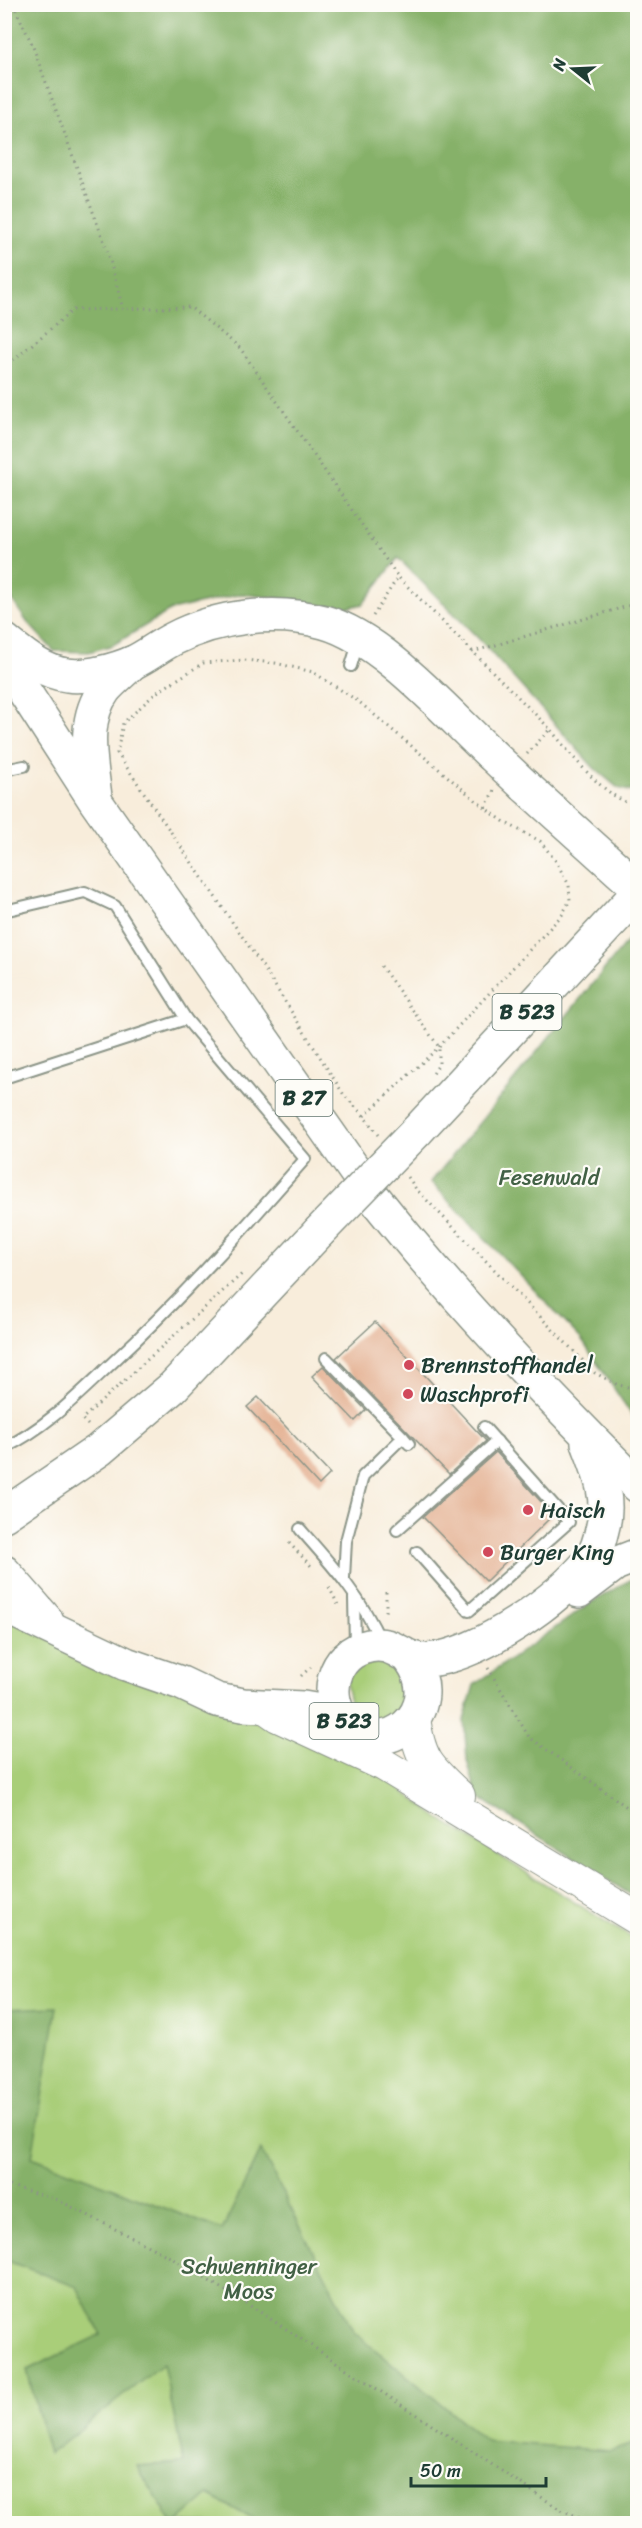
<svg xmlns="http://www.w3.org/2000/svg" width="642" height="2528" font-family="Sriracha,sans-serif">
	<rect width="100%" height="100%" fill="#fdfcf7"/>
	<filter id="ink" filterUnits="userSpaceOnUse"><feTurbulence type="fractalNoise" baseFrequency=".0167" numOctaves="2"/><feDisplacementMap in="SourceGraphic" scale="12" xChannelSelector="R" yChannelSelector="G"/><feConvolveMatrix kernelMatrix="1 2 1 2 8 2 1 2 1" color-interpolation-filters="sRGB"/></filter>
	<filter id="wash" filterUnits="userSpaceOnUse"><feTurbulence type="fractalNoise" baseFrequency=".008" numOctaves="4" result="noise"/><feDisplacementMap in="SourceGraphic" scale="24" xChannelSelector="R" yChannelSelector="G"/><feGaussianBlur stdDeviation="1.35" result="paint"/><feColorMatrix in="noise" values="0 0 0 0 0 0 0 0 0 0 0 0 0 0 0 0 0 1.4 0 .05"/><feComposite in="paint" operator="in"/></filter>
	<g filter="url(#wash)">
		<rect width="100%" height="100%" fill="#f8eddb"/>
		<g fill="#a9ce79" stroke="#648656" stroke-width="1.5">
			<polygon points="4,1618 364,1762 440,1819 637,1941 637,2523 5,2523"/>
			<path d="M378,1657L406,1673L408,1705L383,1724L353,1714C343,1674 342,1676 378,1657Z"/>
		</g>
		<g fill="#86b169" stroke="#52774e" stroke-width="1.5">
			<polygon points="4,5 637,5 637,793 618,788 594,768 478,638 398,558 363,604 341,609 299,601 242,594 171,610 113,645 89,652 54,651 27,622 4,588"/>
			<polygon points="637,929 637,1423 581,1339 431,1182"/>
			<polygon points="637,1579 638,1579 637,1899 477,1796 467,1760 464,1720 474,1685 592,1602 630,1580"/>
			<polygon points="57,2007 32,2157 222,2230 261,2150 354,2332 486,2441 611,2451 637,2443 637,2523 260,2523 209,2495 177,2523 172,2523 137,2466 184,2463 163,2364 49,2454 27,2370 101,2335 77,2287 5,2260 4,2009"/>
		</g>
		<g id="blocks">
			<g fill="#e5b496">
				<polygon points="375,1322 486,1441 449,1474 336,1358"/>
				<polygon points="323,1366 366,1410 355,1421 312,1376"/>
				<polygon points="258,1397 330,1474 319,1485 247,1407"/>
				<polygon points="496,1452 553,1515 486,1581 423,1517"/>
			</g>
		</g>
	</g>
	<g filter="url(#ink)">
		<use href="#blocks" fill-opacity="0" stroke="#8c9588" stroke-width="1.5"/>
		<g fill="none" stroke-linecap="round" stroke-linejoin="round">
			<g stroke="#8c9588" stroke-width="14">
				<g id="lane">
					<polyline points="351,666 358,643"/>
					<polyline points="4,770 24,766"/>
					<path d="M4,911L85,892L115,906L186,1019L305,1159C243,1230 181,1299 112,1363C79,1394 46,1428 4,1448"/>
					<polyline points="4,1078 186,1019"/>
					<polyline points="326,1358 403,1437"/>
					<path d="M300,1529C331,1564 362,1598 381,1642"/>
					<polyline points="397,1530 497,1441"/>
					<polyline points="417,1552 469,1611 569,1522 484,1427"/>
					<polyline points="344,1578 346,1541 363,1476 403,1437 409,1444"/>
					<polyline points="354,1598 355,1645"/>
				</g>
			</g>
			<g stroke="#8c9588" stroke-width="34">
				<g id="secondary">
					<polyline points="265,1707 278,1716 384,1765 638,1919"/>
					<path d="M414,1717C419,1760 429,1768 459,1796"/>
				</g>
			</g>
			<g stroke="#8c9588" stroke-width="36">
				<g id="primary">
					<path d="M4,640C23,655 42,672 67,675C86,678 116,670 134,662C147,656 159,646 173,639C218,616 275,609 324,622C382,638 447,713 491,754"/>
					<path d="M4,660L96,802L372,1195C454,1298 545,1393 638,1486"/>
					<polyline points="525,786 638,888"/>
					<path d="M95,797C91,761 81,721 105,689C113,680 123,672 132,663"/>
					<polyline points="416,1132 638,893"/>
					<polyline points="4,1515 99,1450 172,1388 319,1232"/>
					<polyline points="4,1572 47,1621"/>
					<polyline points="579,1591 615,1564 638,1555"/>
					<polyline points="4,1606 126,1664 181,1683 217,1700 243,1705 303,1708 338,1714"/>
					<path d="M411,1660C448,1712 383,1762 346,1724C322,1698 332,1653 369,1646C395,1640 403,1662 428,1660C478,1656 561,1599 591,1559C596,1552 600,1539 602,1530C611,1499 599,1472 588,1443"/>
				</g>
			</g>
			<g stroke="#8c9588" stroke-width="3" stroke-dasharray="1.5 4.5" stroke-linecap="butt">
				<polyline points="13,4 32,44 108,253 123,309"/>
				<polyline points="4,368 73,310 190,307 240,348 398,577"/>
				<polyline points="373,616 398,577 550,729"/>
				<polyline points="472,652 638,603"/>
				<path d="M527,754L550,729C571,754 605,800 638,806"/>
				<polyline points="381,966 439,1047 439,1064 431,1077"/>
				<polyline points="364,1116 439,1047 562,915 570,900 569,885 555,860 540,841 506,823 485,808 494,790"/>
				<polyline points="378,1135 364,1116 344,1095 265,970 117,753 123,723 156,693 203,663 244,660 275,663 313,672 358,701 485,808"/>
				<polyline points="408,1177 416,1189 595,1373 618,1385 638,1389"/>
				<polyline points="88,1425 82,1419 244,1272"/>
				<polyline points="289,1543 313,1568"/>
				<polyline points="329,1587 338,1605"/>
				<polyline points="386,1592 386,1615"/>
				<polyline points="488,1668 529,1737 638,1815"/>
				<polyline points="301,1676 311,1667"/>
				<polyline points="4,2184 58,2200 168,2256 257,2310 561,2510 598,2524"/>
			</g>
			<use href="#lane" stroke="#fff" stroke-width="10"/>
			<use href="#secondary" stroke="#fff" stroke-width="32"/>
			<use href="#primary" stroke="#fff" stroke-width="33"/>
			<g stroke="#8c9588" stroke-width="36" stroke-linecap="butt">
				<g id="primary-bridge">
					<polyline points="491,754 525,786"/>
					<polyline points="319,1232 416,1132"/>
				</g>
			</g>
			<use href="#primary-bridge" stroke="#fff" stroke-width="33"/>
		</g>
	</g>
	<g fill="#d1495b" stroke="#fdfcf7" stroke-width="2">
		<circle cx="409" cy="1365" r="6"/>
		<circle cx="408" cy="1394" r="6"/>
		<circle cx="528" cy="1510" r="6"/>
		<circle cx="488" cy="1552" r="6"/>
	</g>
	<g text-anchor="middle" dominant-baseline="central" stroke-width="4.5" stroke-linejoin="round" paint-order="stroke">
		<g fill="#fdfcf7" stroke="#62766e" stroke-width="1.5">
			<rect x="492.5" y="994" width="69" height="36" rx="4.5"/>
			<rect x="275.5" y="1080" width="57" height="36" rx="4.5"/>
			<rect x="309.5" y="1703" width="69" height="36" rx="4.5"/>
		</g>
		<g font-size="21" font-weight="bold" fill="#1f3d34">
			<text x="527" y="1012">B 523</text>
			<text x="304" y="1098">B 27</text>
			<text x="344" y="1721">B 523</text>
		</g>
		<g font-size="22" fill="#426145" stroke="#fdfcf7">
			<text x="549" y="1177">Fesenwald</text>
			<text x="249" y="2266">Schwenninger<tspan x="249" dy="25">Moos</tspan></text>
		</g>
		<g font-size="22" fill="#1f3d34" stroke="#fdfcf7" text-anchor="start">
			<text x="421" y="1365">Brennstoffhandel</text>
			<text x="420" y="1394">Waschprofi</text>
			<text x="540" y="1510">Haisch</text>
			<text x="500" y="1552">Burger King</text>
		</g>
	</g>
	<rect width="642" height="2528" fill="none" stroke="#fdfcf7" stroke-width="24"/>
	<g transform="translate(573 69) rotate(288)" stroke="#fdfcf7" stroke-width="4.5" paint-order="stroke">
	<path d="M0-4.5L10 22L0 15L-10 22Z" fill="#1f3d34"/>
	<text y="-9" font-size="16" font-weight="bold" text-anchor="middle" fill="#1f3d34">N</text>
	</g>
	<path d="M411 2477v9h135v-9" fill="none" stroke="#1f3d34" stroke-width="3"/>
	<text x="420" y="2477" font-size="18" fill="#1f3d34" stroke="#fdfcf7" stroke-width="4.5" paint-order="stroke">50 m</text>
</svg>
